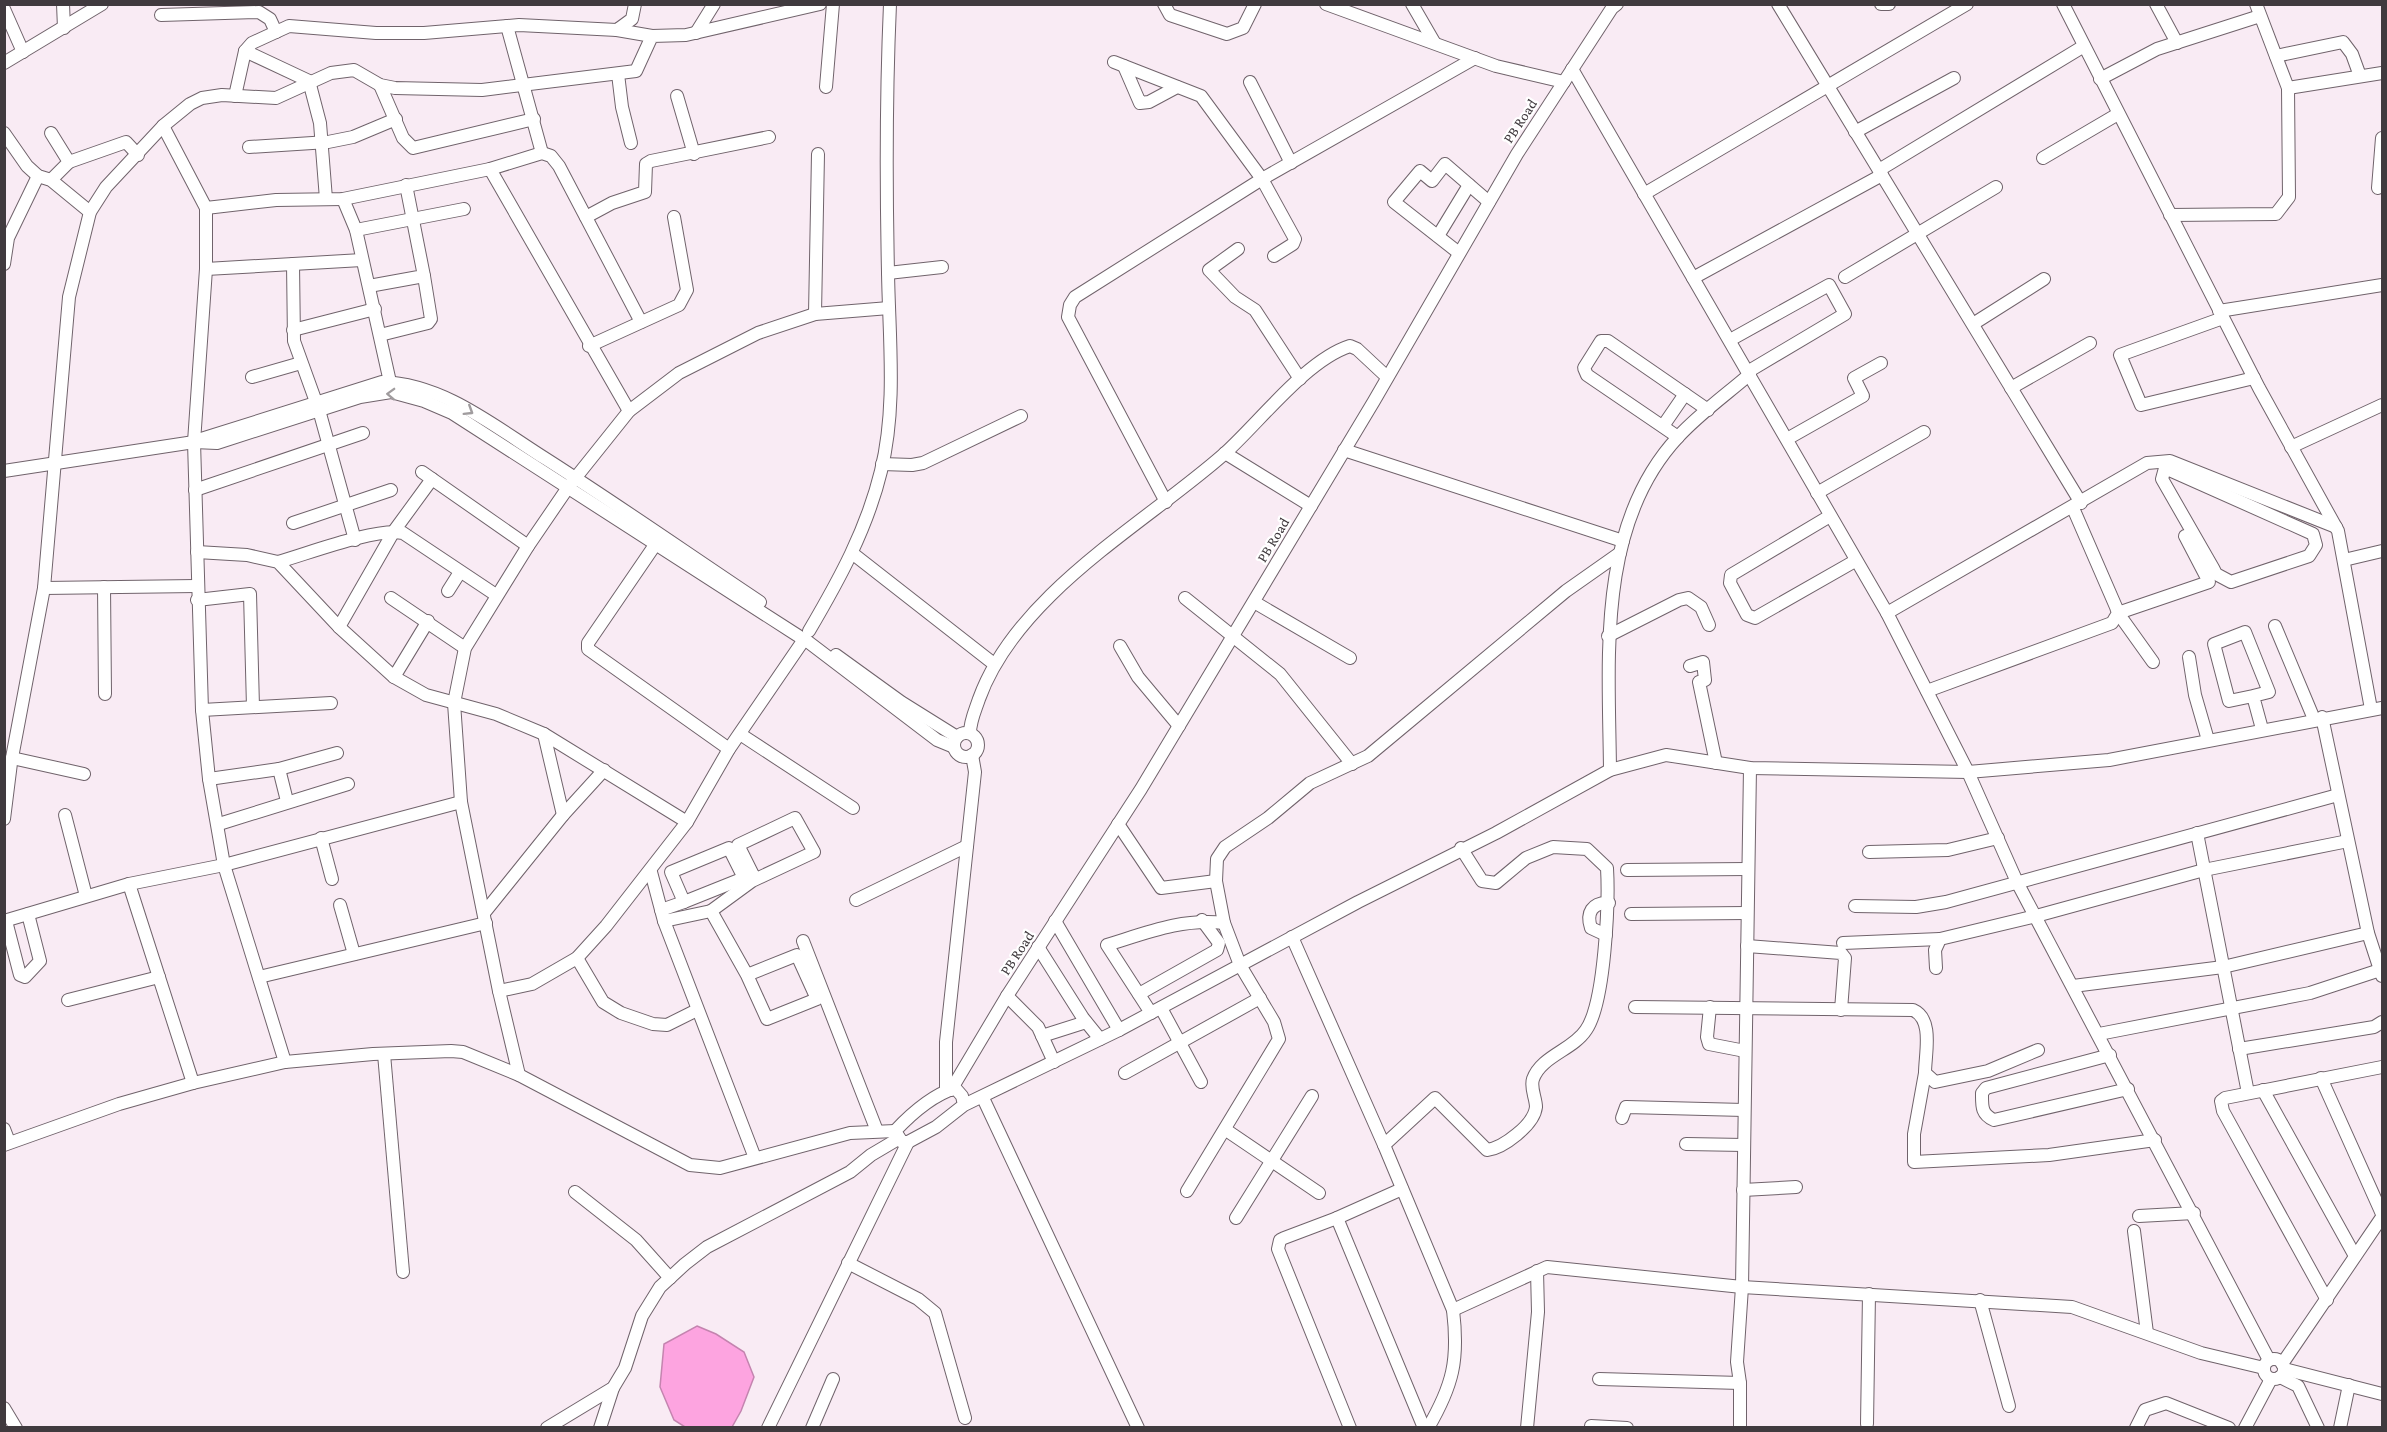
<svg xmlns="http://www.w3.org/2000/svg" width="2387" height="1432" font-family="'Crimson Pro',serif">
	<rect width="100%" height="100%" fill="#f9ebf4"/>
	<polygon fill="#fda4e0" stroke="#c484af" stroke-width="1.5" points="697,1326 716,1334 744,1352 754,1377 741,1411 732,1427 685,1427 674,1420 660,1387 664,1344"/>
	<g fill="none" stroke-linecap="round" stroke-linejoin="round">
		<g stroke="#70636b" stroke-width="14">
			<g id="minor">
				<polyline points="63,4 64,28"/>
				<polyline points="1164,4 1170,15 1227,34 1243,28 1255,4"/>
				<polyline points="1326,4 1496,66 1564,82"/>
				<polyline points="1412,4 1434,42"/>
				<polyline points="1778,4 2081,503"/>
				<polyline points="1881,4 1889,4"/>
				<polyline points="2063,4 2259,388 2338,531 2371,709"/>
				<polyline points="2156,4 2177,43"/>
				<polyline points="4,9 23,52"/>
				<polyline points="161,15 259,12 270,19 276,32"/>
				<polyline points="507,26 542,153"/>
				<polyline points="617,30 652,36"/>
				<polyline points="696,33 714,4"/>
				<polyline points="245,51 309,81 320,123 326,199"/>
				<polyline points="2276,56 2343,42 2352,54 2360,76"/>
				<polyline points="1114,62 1201,96 1262,179 1075,297 1070,305 1068,317 1166,502"/>
				<polyline points="4,63 102,4"/>
				<polyline points="1124,66 1140,103 1149,102 1177,87"/>
				<polyline points="1572,69 1887,613 1968,772 2017,882 2269,1360"/>
				<polyline points="618,74 622,107 631,143"/>
				<polyline points="2100,79 2157,49 2260,16"/>
				<polyline points="1250,82 1291,163"/>
				<polyline points="380,85 403,138 413,148 534,119"/>
				<polyline points="826,87 833,4"/>
				<polyline points="2288,88 2382,73"/>
				<polyline points="235,96 245,51 252,43 289,26 376,33 424,33 519,25 617,30 632,19 635,4"/>
				<polyline points="677,96 694,154"/>
				<polyline points="163,126 206,208 206,269 194,442 202,710 209,779 224,865 285,1062"/>
				<polyline points="1855,132 1954,78"/>
				<polyline points="4,133 27,166 38,176 51,180 90,212"/>
				<polyline points="51,133 69,162 51,180"/>
				<polyline points="249,147 328,142 353,137 396,119"/>
				<polyline points="2043,158 2118,114"/>
				<polyline points="69,162 126,142 138,155"/>
				<polyline points="490,169 629,411"/>
				<polyline points="1879,170 2084,46"/>
				<polyline points="2378,188 2382,138"/>
				<polyline points="1644,194 1967,4"/>
				<polyline points="343,199 356,230 390,382"/>
				<polyline points="206,208 276,200 343,199 490,169 542,153 551,156 559,166 641,322"/>
				<polyline points="2170,215 2276,214 2289,197 2288,88 2256,4"/>
				<polyline points="586,217 612,203 645,192 646,164 651,161 769,137"/>
				<polyline points="356,230 464,209"/>
				<polyline points="1438,236 1469,185"/>
				<polyline points="1238,249 1209,270 1235,297 1255,310 1300,379"/>
				<polyline points="1459,253 1394,202 1420,171 1432,181 1445,164 1489,202"/>
				<polyline points="1274,256 1293,244 1295,239 1262,179 1475,58"/>
				<polyline points="4,264 8,238 38,176"/>
				<polyline points="293,264 294,341 316,402"/>
				<polyline points="206,269 362,260"/>
				<polyline points="888,273 942,267"/>
				<polyline points="1845,277 1996,187"/>
				<polyline points="1693,278 1882,175"/>
				<polyline points="369,286 424,276 406,185"/>
				<polyline points="2219,311 2382,285"/>
				<polyline points="815,314 818,154"/>
				<polyline points="2223,318 2120,355 2141,405 2254,378"/>
				<polyline points="1973,324 2044,279"/>
				<polyline points="293,330 375,309"/>
				<polyline points="380,335 428,323 431,319 424,276"/>
				<polyline points="1730,340 1829,285 1845,314 1749,371"/>
				<polyline points="589,346 679,305 687,290 674,217"/>
				<polyline points="252,377 301,363"/>
				<polyline points="2011,388 2090,343"/>
				<polyline points="319,410 355,540"/>
				<polyline points="1663,426 1685,394"/>
				<polyline points="1678,437 1587,375 1584,368 1601,341 1608,341 1708,410"/>
				<polyline points="1787,439 1863,396 1854,378 1881,363"/>
				<path d="M198,440L382,382C444,384 495,427 546,459C618,505 688,554 760,602"/>
				<polyline points="2291,447 2382,405"/>
				<polyline points="1344,450 1623,541"/>
				<polyline points="1225,453 1311,506"/>
				<polyline points="882,464 912,465 923,463 1021,416"/>
				<polygon points="2165,468 2313,534 2316,545 2309,556 2231,582 2216,574 2213,568 2162,479"/>
				<polyline points="4,471 194,442 217,443 360,397 391,392 424,401 452,413 800,637"/>
				<polyline points="422,472 528,546"/>
				<polyline points="195,490 363,433"/>
				<polyline points="1817,493 1924,432"/>
				<polyline points="1830,516 1731,575 1730,583 1747,615 1755,618 1855,561"/>
				<polyline points="293,523 391,490"/>
				<polyline points="655,545 588,643 588,649 729,749"/>
				<polyline points="197,552 247,555 278,562 339,627 394,677 426,695 496,714 544,734 687,822"/>
				<polyline points="852,553 994,664"/>
				<polyline points="2344,560 2382,551"/>
				<path d="M278,562C310,553 374,528 403,533L496,595"/>
				<polyline points="104,587 105,694"/>
				<polyline points="44,588 196,586"/>
				<polyline points="448,591 460,572"/>
				<polyline points="391,598 465,648"/>
				<polyline points="1185,598 1280,674 1352,764"/>
				<polyline points="197,600 250,594 253,707"/>
				<polyline points="1254,602 1350,658"/>
				<polyline points="1887,613 2147,463 2170,461 2336,527"/>
				<polyline points="2275,626 2314,719"/>
				<polyline points="339,627 394,531 432,479"/>
				<path d="M809,631C839,580 867,529 881,471C897,406 889,338 888,272C886,183 886,94 890,4"/>
				<polyline points="1608,636 1679,600 1688,598 1701,607 1709,625"/>
				<polyline points="807,641 937,740 954,747"/>
				<polyline points="1120,646 1138,677 1179,726"/>
				<polyline points="836,655 901,702 957,737"/>
				<polyline points="2189,657 2195,695 2208,740"/>
				<polyline points="2153,662 2118,613 2209,582 2185,536"/>
				<polyline points="1690,666 1703,662 1705,680 1699,682 1716,763"/>
				<polyline points="394,677 428,621"/>
				<polyline points="1927,691 2112,623 2118,613 2116,607 2073,508"/>
				<polyline points="2253,696 2269,692 2245,632 2214,644 2229,701 2253,696 2262,729"/>
				<polyline points="202,710 331,703"/>
				<polyline points="2322,717 2368,933 2382,976"/>
				<path d="M970,733C970,721 975,711 979,699C1017,594 1143,525 1223,455C1259,423 1306,360 1350,346L1357,349L1387,377"/>
				<circle cx="966" cy="745" r="12"/>
				<polyline points="544,734 563,815"/>
				<polyline points="740,734 853,808"/>
				<polyline points="12,758 84,774"/>
				<polyline points="279,769 287,801"/>
				<path d="M1610,770C1609,659 1596,525 1678,437C1699,414 1727,394 1750,374"/>
				<polyline points="209,779 279,769 337,753"/>
				<polyline points="65,815 86,896"/>
				<polyline points="4,819 11,763 44,588 69,297 90,212 106,187 163,126 190,104 202,98 222,95 276,98 331,73 354,70 380,85 395,88 482,90 636,71 652,36 686,35 820,4"/>
				<polyline points="219,824 348,784"/>
				<polyline points="1118,824 1161,888 1216,881"/>
				<polyline points="2197,833 2248,1093"/>
				<polyline points="321,838 332,879"/>
				<polygon points="729,848 744,878 684,902 671,872"/>
				<polyline points="1869,852 1948,850 1998,838"/>
				<polyline points="1627,870 1748,869"/>
				<polyline points="651,872 664,921 755,1158"/>
				<polyline points="129,884 193,1083"/>
				<polyline points="856,900 967,846"/>
				<polyline points="340,905 354,954"/>
				<polyline points="1855,906 1916,907 1946,902 2338,795"/>
				<polyline points="661,910 684,902"/>
				<polyline points="711,911 752,881 814,852 795,818 738,845 755,879"/>
				<polyline points="484,913 563,815 604,770"/>
				<polyline points="1631,914 1747,913"/>
				<polyline points="4,921 129,884 224,865 461,802"/>
				<polyline points="6,921 20,975 25,977 40,961 28,914"/>
				<polyline points="664,921 711,911 747,975 797,955 817,999 767,1019 747,975"/>
				<polyline points="1055,921 1119,1030"/>
				<path d="M1606,935L1591,928C1586,913 1592,902 1609,903"/>
				<path d="M1292,937L1384,1145L1435,1098L1487,1150C1503,1148 1534,1125 1536,1107C1536,1098 1530,1088 1533,1079C1541,1056 1573,1050 1586,1030C1605,1003 1609,902 1607,868L1587,849L1553,847L1526,858L1496,883L1482,881L1461,848"/>
				<polyline points="803,941 877,1131"/>
				<polyline points="1843,943 1940,939"/>
				<polyline points="1747,946 1841,953 1845,958 1841,1010"/>
				<polyline points="1038,947 1083,1018 1100,1039"/>
				<polyline points="577,958 603,1002 621,1013 653,1024 667,1025 697,1010"/>
				<polyline points="1936,968 1935,950 1940,939 2036,916 2204,870 2348,841"/>
				<polyline points="259,977 486,923"/>
				<polyline points="2073,986 2223,967 2368,933"/>
				<polyline points="499,991 532,984 577,958 606,926 687,822 729,749 803,641"/>
				<polyline points="1139,994 1217,950 1219,943 1202,920"/>
				<polyline points="1007,996 1038,1027 1054,1062"/>
				<polyline points="68,1000 159,977"/>
				<path d="M1635,1007L1913,1010C1934,1019 1925,1054 1925,1073L1935,1082L1988,1071L2038,1050"/>
				<polyline points="1710,1007 1707,1037 1709,1044 1745,1051"/>
				<polyline points="1161,1008 1201,1082"/>
				<path d="M1151,1013L1107,945C1146,933 1182,918 1224,923"/>
				<polyline points="2099,1034 2310,993 2380,970"/>
				<polyline points="1042,1036 1086,1022"/>
				<polyline points="2239,1049 2374,1027 2382,1022"/>
				<polyline points="384,1054 403,1272"/>
				<path d="M2110,1055L1986,1088L1982,1093C1982,1106 1981,1114 1994,1120L2128,1089"/>
				<polyline points="1125,1073 1260,998"/>
				<polyline points="1925,1073 1914,1134 1914,1162 2049,1155 2155,1140"/>
				<polyline points="519,1075 499,991 461,802 454,703 465,648 528,546 569,486 629,411 679,373 758,333 815,314 889,308"/>
				<polyline points="2321,1078 2382,1214"/>
				<polyline points="951,1090 1007,996 1141,789 1374,401 1517,154 1612,8 1617,4"/>
				<polyline points="2263,1090 2355,1256"/>
				<polyline points="946,1091 946,1042 975,772 972,755"/>
				<polyline points="983,1098 1138,1428"/>
				<path d="M964,1105L962,1096L955,1088C933,1095 911,1114 895,1131L902,1142H908L936,1127L964,1105L1119,1030L1358,902L1496,833L1610,770L1666,755L1750,768L1968,772L2109,760L2382,708"/>
				<polyline points="1622,1118 1626,1107 1744,1110"/>
				<polyline points="4,1129 9,1142"/>
				<polyline points="1226,1130 1319,1193"/>
				<polyline points="1686,1144 1744,1145"/>
				<polyline points="4,1145 119,1104 193,1083 285,1062 373,1054 451,1051 463,1052 519,1075 690,1165 720,1168 850,1133 895,1131"/>
				<polyline points="1384,1145 1453,1310 1547,1267 1742,1287 2072,1307 2201,1353 2264,1368"/>
				<polyline points="1743,1190 1796,1187"/>
				<polyline points="1187,1191 1279,1039 1274,1022 1240,965 1224,923 1216,881 1217,859 1225,847 1268,818 1310,783 1368,756 1566,591 1620,553"/>
				<polyline points="575,1192 636,1240 670,1278"/>
				<polyline points="2139,1216 2194,1213"/>
				<polyline points="1236,1218 1312,1096"/>
				<polyline points="1337,1218 1402,1189"/>
				<polyline points="2134,1231 2147,1333"/>
				<polyline points="848,1263 918,1299 935,1313 965,1418"/>
				<polyline points="1980,1300 2009,1406"/>
				<polyline points="2327,1300 2223,1111 2221,1101 2225,1098 2382,1067"/>
				<circle cx="2274" cy="1369" r="10"/>
				<polyline points="2282,1364 2382,1217"/>
				<polyline points="2284,1369 2382,1394"/>
				<polyline points="2280,1377 2298,1386 2318,1428"/>
				<polyline points="1599,1379 1740,1383"/>
				<polyline points="4,1408 16,1428"/>
				<polyline points="1867,1424 1869,1294"/>
				<polyline points="1591,1426 1627,1428"/>
				<polyline points="547,1428 613,1388 625,1368 642,1316 660,1287 685,1264 707,1247 850,1172 871,1155 898,1139"/>
				<polyline points="600,1428 613,1388"/>
				<polyline points="768,1428 908,1142"/>
				<polyline points="812,1428 833,1379"/>
				<polyline points="1350,1428 1278,1249 1280,1240 1284,1238 1337,1218 1424,1428"/>
				<path d="M1428,1428C1453,1385 1459,1360 1453,1310"/>
				<polyline points="1527,1428 1538,1312 1537,1271"/>
				<polyline points="1740,1428 1740,1383 1737,1362 1742,1287 1750,768"/>
				<polyline points="2136,1428 2145,1410 2166,1403 2229,1428"/>
				<polyline points="2245,1428 2271,1379"/>
				<polyline points="2340,1428 2349,1385"/>
			</g>
		</g>
		<use href="#minor" stroke="#fff" stroke-width="12"/>
	</g>
	<defs><path id="oneway-chevron" d="M-2-3.5L2.5 0L-2 3.5" fill="none" stroke-width="1.6" stroke-linecap="round" stroke-linejoin="round" transform="scale(1.5)"/></defs>
	<g stroke="#a09c9e">
		<use href="#oneway-chevron" transform="translate(391 394) rotate(-178)"/>
		<use href="#oneway-chevron" transform="translate(469 411) rotate(32)"/>
	</g>
	<g text-anchor="middle" dominant-baseline="central" stroke-width="4.5" stroke-linejoin="round" paint-order="stroke">
		<g font-size="15" fill="#403a3e" stroke="#fff">
			<text transform="translate(1520 121) rotate(-57)">PB Road</text>
			<text transform="translate(1273 540) rotate(-59)">PB Road</text>
			<text transform="translate(1017 953) rotate(-57)">PB Road</text>
		</g>
	</g>
	<rect width="2387" height="1432" fill="none" stroke="#403a3e" stroke-width="12"/>
</svg>
